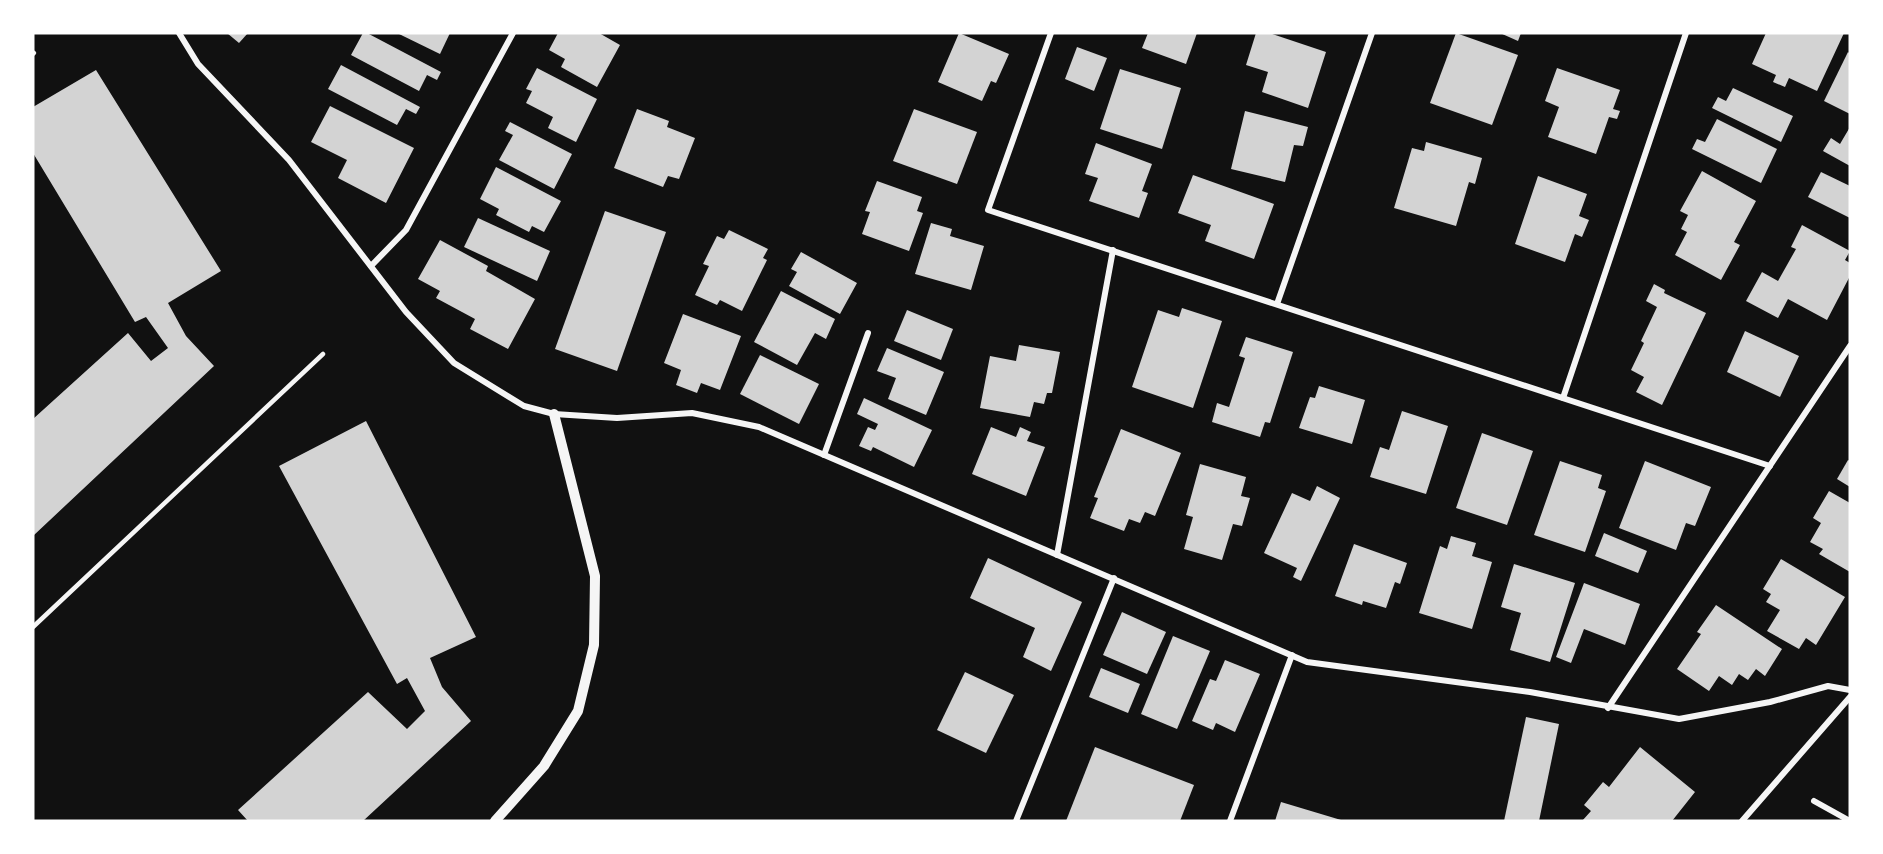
<svg xmlns="http://www.w3.org/2000/svg" width="1883" height="854" font-family="'Titillium Web',sans-serif">
	<rect width="100%" height="100%" fill="#111"/>
	<g fill="#d3d3d3">
		<polygon points="227,33 248,33 239,43"/>
		<polygon points="363,33 367,33 441,72 437,80 427,75 419,91 351,55"/>
		<polygon points="397,33 450,33 440,54"/>
		<polygon points="558,33 599,33 620,45 597,87 561,67 565,59 549,50"/>
		<polygon points="959,33 1009,54 996,83 991,81 982,101 938,82"/>
		<polygon points="1148,33 1197,33 1186,64 1142,48"/>
		<polygon points="1256,33 1269,33 1326,52 1308,108 1262,92 1268,72 1246,65"/>
		<polygon points="1456,33 1518,55 1492,125 1430,103"/>
		<polygon points="1500,33 1521,33 1518,41"/>
		<polygon points="1766,33 1844,33 1817,91 1789,78 1785,87 1773,82 1776,75 1752,64"/>
		<polygon points="1077,47 1107,58 1094,91 1065,79"/>
		<polygon points="1848,52 1850,54 1850,114 1824,101"/>
		<polygon points="341,65 420,107 416,114 406,109 397,125 328,89"/>
		<polygon points="537,68 597,99 576,142 548,128 553,117 526,103 532,91 526,89"/>
		<polygon points="1557,68 1620,90 1613,109 1620,111 1617,119 1609,117 1596,154 1548,137 1559,107 1545,101"/>
		<polygon points="1120,69 1181,88 1162,149 1100,129"/>
		<polygon points="96,70 221,271 168,303 186,336 214,366 33,536 33,419 128,333 151,361 168,348 146,317 135,322 33,153 33,107"/>
		<polygon points="1733,88 1793,116 1781,142 1712,108 1718,97 1726,101"/>
		<polygon points="330,106 414,148 386,203 338,178 347,160 311,142"/>
		<polygon points="637,109 669,121 667,127 695,138 679,179 668,176 663,187 614,168"/>
		<polygon points="914,109 977,132 957,184 893,161"/>
		<polygon points="1245,111 1308,127 1303,146 1294,145 1285,182 1231,169"/>
		<polygon points="1717,119 1777,149 1761,183 1692,149 1697,139 1705,142"/>
		<polygon points="510,122 572,154 554,189 499,160 513,135 505,131"/>
		<polygon points="1850,127 1850,166 1823,151 1831,138 1840,144"/>
		<polygon points="1426,142 1482,158 1475,184 1469,182 1456,226 1394,208 1412,148 1424,151"/>
		<polygon points="1096,143 1152,164 1142,191 1148,193 1139,218 1089,201 1098,178 1085,174"/>
		<polygon points="496,167 561,201 544,232 532,226 529,232 496,215 499,209 480,199"/>
		<polygon points="1702,171 1756,201 1734,242 1740,245 1721,280 1675,255 1687,232 1681,229 1688,215 1680,211"/>
		<polygon points="1821,172 1850,186 1850,218 1808,197"/>
		<polygon points="1193,175 1274,204 1254,259 1205,241 1211,225 1178,213"/>
		<polygon points="1538,176 1587,194 1579,216 1589,220 1582,237 1575,234 1565,262 1515,244"/>
		<polygon points="877,181 922,197 917,211 923,213 909,251 862,234 870,212 865,211"/>
		<polygon points="605,211 666,232 617,371 555,349"/>
		<polygon points="478,218 550,251 537,281 464,247"/>
		<polygon points="931,223 952,229 950,236 984,246 971,290 915,274"/>
		<polygon points="1802,225 1850,251 1845,260 1850,263 1850,276 1827,320 1788,299 1778,318 1746,301 1762,272 1778,281 1796,249 1791,247"/>
		<polygon points="729,230 768,249 763,258 767,260 742,311 720,300 717,305 695,295 709,266 703,264 717,236 724,239"/>
		<polygon points="440,240 488,266 486,271 535,299 508,349 470,329 475,319 436,298 440,291 418,279"/>
		<polygon points="801,252 857,283 840,314 789,286 797,272 791,269"/>
		<polygon points="1654,284 1665,290 1664,293 1706,313 1662,405 1636,392 1644,377 1631,370 1644,343 1641,341 1657,307 1646,301"/>
		<polygon points="781,291 835,319 826,339 815,333 797,365 754,342"/>
		<polygon points="1182,308 1222,321 1193,408 1132,387 1158,310 1179,317"/>
		<polygon points="907,310 953,329 941,360 894,341"/>
		<polygon points="683,314 741,336 720,390 701,383 697,393 676,385 681,370 664,363"/>
		<polygon points="1745,331 1799,356 1780,397 1727,372"/>
		<polygon points="1246,337 1293,352 1270,423 1265,422 1260,437 1212,422 1217,403 1229,407 1245,358 1239,356"/>
		<polygon points="1019,345 1060,352 1052,393 1047,393 1044,404 1034,402 1030,417 980,408 990,356 1016,361"/>
		<polygon points="887,348 944,372 926,415 888,399 896,378 877,371"/>
		<polygon points="760,355 819,384 799,424 740,394"/>
		<polygon points="1319,386 1365,400 1352,444 1299,428 1310,397 1315,398"/>
		<polygon points="864,398 932,430 914,467 873,447 871,451 859,446 868,427 875,430 878,424 857,414"/>
		<polygon points="1402,411 1448,426 1426,494 1370,477 1380,447 1389,450"/>
		<polygon points="366,421 476,637 430,658 442,687 471,721 363,821 248,821 238,810 368,692 407,729 425,711 407,678 397,684 279,466"/>
		<polygon points="991,427 1016,437 1020,427 1031,432 1027,441 1045,447 1026,496 972,474"/>
		<polygon points="1121,429 1181,453 1155,516 1145,512 1140,523 1129,519 1124,531 1090,518 1098,498 1094,497"/>
		<polygon points="1482,433 1533,451 1507,525 1456,508"/>
		<polygon points="1848,460 1850,461 1850,487 1837,479"/>
		<polygon points="1560,461 1602,475 1598,488 1606,491 1585,552 1534,535"/>
		<polygon points="1645,461 1711,487 1695,526 1686,523 1676,550 1619,528"/>
		<polygon points="1200,464 1246,477 1241,496 1250,498 1242,526 1233,524 1222,560 1184,549 1193,517 1186,515"/>
		<polygon points="1317,486 1340,498 1301,581 1293,577 1297,568 1264,553 1292,493 1310,501"/>
		<polygon points="1829,491 1850,503 1850,572 1819,554 1823,549 1810,542 1821,523 1813,518"/>
		<polygon points="1604,533 1647,551 1638,573 1595,556"/>
		<polygon points="1451,536 1476,543 1472,556 1492,562 1472,629 1419,613 1440,546 1447,549"/>
		<polygon points="1354,544 1407,563 1400,584 1395,582 1386,608 1363,601 1362,605 1335,596"/>
		<polygon points="988,558 1082,602 1051,671 1023,657 1035,628 970,598"/>
		<polygon points="1781,559 1845,597 1816,645 1806,638 1799,649 1767,631 1780,610 1766,602 1771,594 1763,589"/>
		<polygon points="1514,564 1575,583 1550,662 1510,650 1521,613 1501,607"/>
		<polygon points="1584,583 1640,604 1625,645 1584,629 1571,663 1556,657"/>
		<polygon points="1716,605 1782,649 1765,676 1756,669 1748,680 1739,674 1732,685 1719,676 1709,691 1677,669 1701,634 1697,632"/>
		<polygon points="1122,612 1166,632 1147,674 1103,655"/>
		<polygon points="1173,636 1210,651 1177,729 1141,714"/>
		<polygon points="1225,660 1260,674 1235,732 1216,723 1213,730 1192,721 1210,679 1216,681"/>
		<polygon points="1101,668 1140,684 1128,713 1089,697"/>
		<polygon points="965,672 1014,695 986,753 937,730"/>
		<polygon points="1526,717 1559,724 1539,821 1504,821"/>
		<polygon points="1095,747 1194,785 1180,821 1066,821"/>
		<polygon points="1640,747 1695,792 1672,821 1582,821 1591,811 1584,805 1603,782 1609,787"/>
		<polygon points="1281,802 1341,820 1340,821 1275,821"/>
	</g>
	<g fill="none" stroke-linecap="round" stroke-linejoin="round">
		<g stroke="#f5f5f5" stroke-width="4.5">
			<polyline points="33,54 34,53"/>
			<polyline points="33,627 323,354"/>
		</g>
		<g stroke="#f5f5f5" stroke-width="6">
			<polyline points="179,33 198,64 289,160 406,312 454,363 524,406 554,414 617,418 692,413 759,427 1307,662 1530,692 1679,719 1770,702 1828,686 1850,690"/>
			<polyline points="1051,33 988,210 1770,466"/>
			<polyline points="371,266 406,230 513,33"/>
			<polyline points="1277,304 1372,33"/>
			<polyline points="1563,398 1686,33"/>
			<polyline points="824,455 868,333"/>
			<polyline points="1057,555 1113,250"/>
			<polyline points="1608,708 1850,346"/>
			<polyline points="1814,801 1850,821"/>
			<polyline points="1016,821 1114,578"/>
			<polyline points="1230,821 1292,655"/>
			<polyline points="1742,821 1850,697"/>
		</g>
		<polyline stroke="#f5f5f5" stroke-width="10" points="495,821 544,766 578,711 594,645 595,576 554,414"/>
	</g>
	<rect width="1883" height="854" fill="none" stroke="#ffffff" stroke-width="69"/>
</svg>
